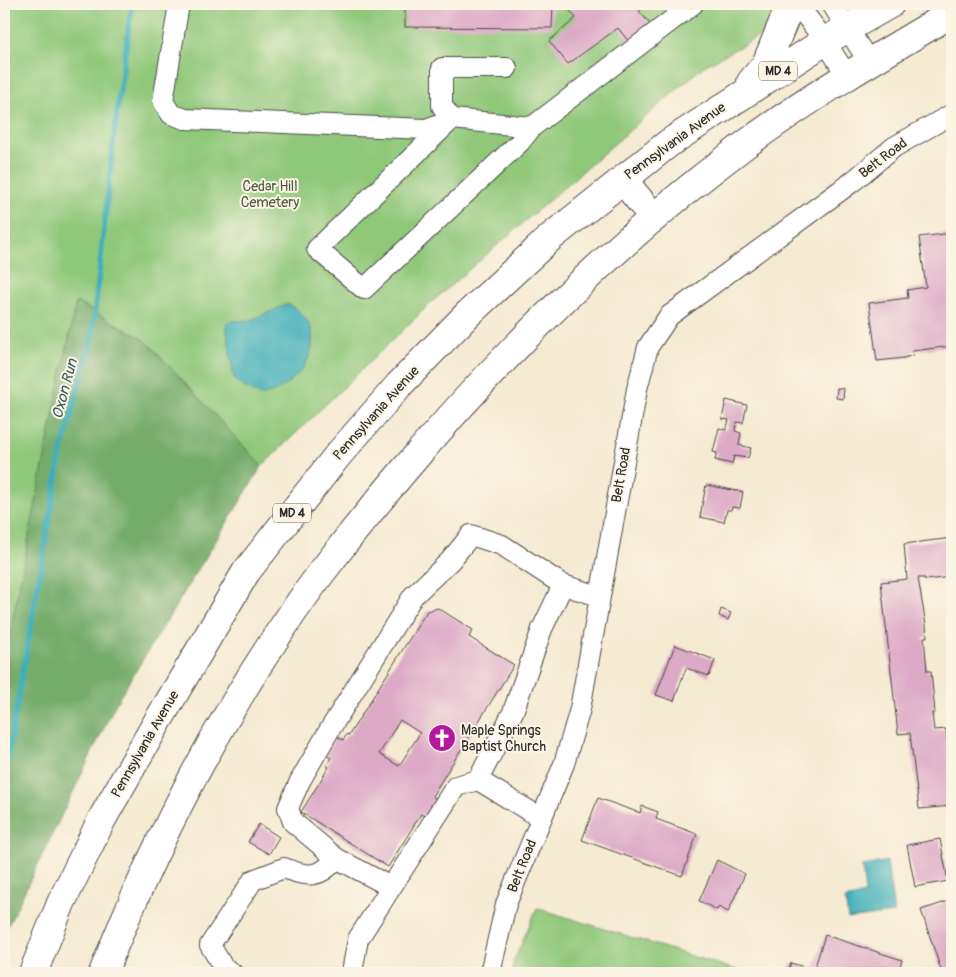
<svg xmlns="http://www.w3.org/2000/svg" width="956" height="977" font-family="Pangolin,sans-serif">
	<rect width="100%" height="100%" fill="#fcf5e5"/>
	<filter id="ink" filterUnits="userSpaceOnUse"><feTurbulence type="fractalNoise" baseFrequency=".02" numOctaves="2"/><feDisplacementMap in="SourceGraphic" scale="10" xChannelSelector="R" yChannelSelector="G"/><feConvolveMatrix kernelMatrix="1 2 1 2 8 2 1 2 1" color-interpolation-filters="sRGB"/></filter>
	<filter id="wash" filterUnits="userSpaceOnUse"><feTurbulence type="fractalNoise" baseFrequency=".0096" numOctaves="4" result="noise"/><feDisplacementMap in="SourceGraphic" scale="20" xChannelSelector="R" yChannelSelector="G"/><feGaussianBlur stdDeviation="1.12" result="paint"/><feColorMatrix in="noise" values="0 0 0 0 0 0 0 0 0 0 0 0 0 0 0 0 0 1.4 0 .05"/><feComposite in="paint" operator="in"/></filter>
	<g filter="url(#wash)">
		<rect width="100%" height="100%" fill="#f5ead2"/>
		<g fill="#90c87a" stroke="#5e7a52">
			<polygon points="4,4 819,4 704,66 433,301 262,466 145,340 76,302 4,662"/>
			<polygon points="537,908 746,973 513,973 513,963"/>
		</g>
		<polygon fill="#74ac6a" stroke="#506c4a" points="76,302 145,340 262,466 116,703 4,934 4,662"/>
		<g fill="#3daeb8" stroke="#346c72">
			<path d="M288,304C338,331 303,387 261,396L244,387L234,379L226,325L232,321L251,320Z"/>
			<polygon points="887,861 894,913 848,919 845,899 865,894 862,866"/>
		</g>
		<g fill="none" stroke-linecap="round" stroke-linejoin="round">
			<polyline stroke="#3daeb8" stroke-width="5.5" points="4,778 61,454 92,337 116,119 132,4"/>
		</g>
		<g id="blocks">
			<g fill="#dca9c6" fill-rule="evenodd">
				<polygon points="405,4 553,4 552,28 405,27"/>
				<polygon points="564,4 648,4 639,11 651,25 629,42 618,28 568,64 549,41 576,18"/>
				<polygon points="952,233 952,346 912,351 913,355 904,358 877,361 869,303 908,298 907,290 926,287 919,237"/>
				<polygon points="837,388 844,389 843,399 836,398"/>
				<polygon points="726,400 747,405 743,423 737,422 735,431 741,433 739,445 751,448 748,458 734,456 732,464 715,460 717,453 713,452 719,428 726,430 729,420 722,419"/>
				<polygon points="706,485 743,492 740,508 732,507 731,510 727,510 724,522 700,517"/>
				<polygon points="952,538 952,577 925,580 925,578 918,578 926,625 927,637 924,637 927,671 931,671 935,713 932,713 934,730 946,729 948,745 951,745 952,806 919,809 910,733 898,734 881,582 907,579 904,544"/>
				<path d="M438,608L473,630L469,637L514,665L432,796L438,800L427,818L421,814L388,867L301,812L329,767L326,766L331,758L325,755L336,736L343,740L347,734L349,735L427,611ZM400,720L420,733L399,766L379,754Z"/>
				<polygon points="721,609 731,613 728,620 719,616"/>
				<polygon points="675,645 715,660 709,676 686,668 674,701 656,695"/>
				<polygon points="598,798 640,813 642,806 658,812 656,819 697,834 682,876 582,840"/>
				<polygon points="259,824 279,837 269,854 248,842"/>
				<polygon points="940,839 948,881 915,887 907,845"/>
				<polygon points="717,860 745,874 728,912 719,907 717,910 699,901"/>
				<polygon points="952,900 952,973 942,973 921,910"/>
				<polygon points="825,935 902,960 898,973 787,973 791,963 814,970"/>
			</g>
		</g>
	</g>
	<g filter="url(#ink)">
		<use href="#blocks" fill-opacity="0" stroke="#494844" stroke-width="1"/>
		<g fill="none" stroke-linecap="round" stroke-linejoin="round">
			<g stroke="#494844" stroke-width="22">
				<g id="minor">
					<polyline points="179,4 163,101 171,114 185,119 426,129 452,119 532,127"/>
					<polyline points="797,4 825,41 847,76"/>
					<polyline points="832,4 869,62"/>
					<polyline points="507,68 442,68 442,106 452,119 317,249 364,289 520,142 532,127 693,4"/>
					<polyline points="478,780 513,712 542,629 563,585"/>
					<polyline points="336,858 391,887"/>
					<path d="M232,973L223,967L210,945L253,880L284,868C306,877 321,879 336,858L293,822L288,808L300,781L330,729L413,596L450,561L471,535L502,545L563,585L599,596"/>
					<polyline points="354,973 352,972 358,939 456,786 478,780 541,818"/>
					<polyline points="490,973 506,904 564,764 580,709 637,389 648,347 669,316 852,182 894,147 952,114"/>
				</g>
			</g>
			<g stroke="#494844" stroke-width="30">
				<g id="highway">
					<polyline points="751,82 766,64 789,8 789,4"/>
					<polyline points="623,180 654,218"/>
					<polyline points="33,973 61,903 102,819 155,726 246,572 338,455 399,385 467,315 551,237 669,143 825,41 890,4"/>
					<path d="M103,973C150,854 209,737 281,630C317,575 359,524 401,474C503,353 615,242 742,147C808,98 881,55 952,13"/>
				</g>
			</g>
			<use href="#minor" stroke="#fff" stroke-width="20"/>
			<use href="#highway" stroke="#fff" stroke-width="28"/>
		</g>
	</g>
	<defs>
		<g id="church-disc" transform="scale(1.4375)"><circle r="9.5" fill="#b5179e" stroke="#fcf5e5"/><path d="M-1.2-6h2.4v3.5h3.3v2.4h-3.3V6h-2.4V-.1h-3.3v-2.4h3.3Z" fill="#fff"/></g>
	</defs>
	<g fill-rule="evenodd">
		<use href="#church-disc" x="442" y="738"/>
	</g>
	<g text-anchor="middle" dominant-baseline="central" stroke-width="4" stroke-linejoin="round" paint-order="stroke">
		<g fill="#fcf5e5" stroke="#6a6863" stroke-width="1">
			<rect x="759" y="61.5" width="38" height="19" rx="4"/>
			<rect x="273" y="503.5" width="38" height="19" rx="4"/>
		</g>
		<g font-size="12" font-weight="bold" fill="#2b2b2b">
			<text x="778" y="71">MD 4</text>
			<text x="292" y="513">MD 4</text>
		</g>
		<g font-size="14" fill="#2b2b2b" stroke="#fcf5e5">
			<text transform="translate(675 141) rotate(-36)">Pennsylvania Avenue</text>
			<text transform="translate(883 158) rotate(-37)">Belt Road</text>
			<text transform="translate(376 413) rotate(-48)">Pennsylvania Avenue</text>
			<text transform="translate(621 475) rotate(-80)">Belt Road</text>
			<text transform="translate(145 744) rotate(-60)">Pennsylvania Avenue</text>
			<text transform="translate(522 866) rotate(-68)">Belt Road</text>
		</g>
		<g font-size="14" fill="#495a43" stroke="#fcf5e5">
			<text x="270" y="186">Cedar Hill<tspan x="270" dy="16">Cemetery</tspan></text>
		</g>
		<g font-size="14" fill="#2b2b2b" stroke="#fcf5e5" text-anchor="start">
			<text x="461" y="730">Maple Springs<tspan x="461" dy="16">Baptist Church</tspan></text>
		</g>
		<g font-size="15" font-style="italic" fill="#325f63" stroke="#fcf5e5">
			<text transform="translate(65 389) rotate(-75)">Oxon Run</text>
		</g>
	</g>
	<rect width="956" height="977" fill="none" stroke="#fcf5e5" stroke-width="20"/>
</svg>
